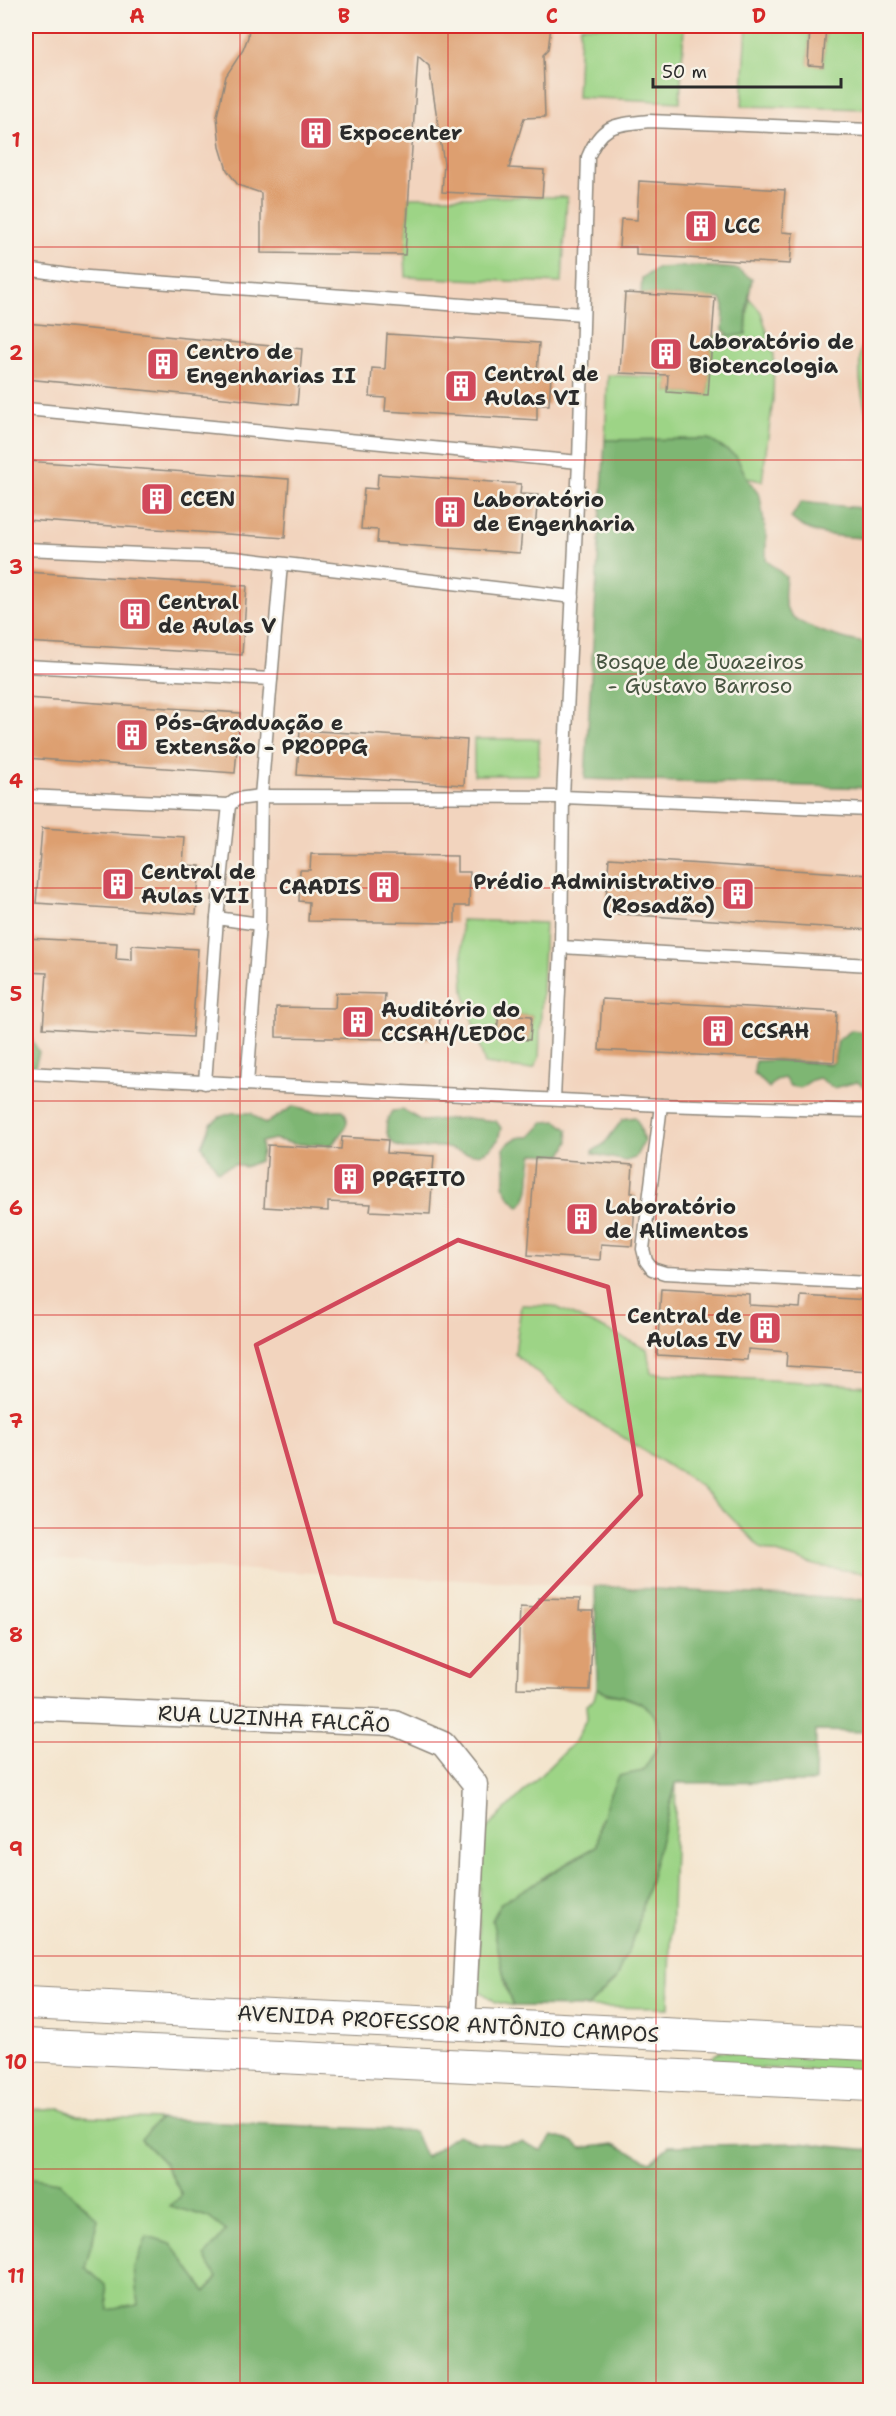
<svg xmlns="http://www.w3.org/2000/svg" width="896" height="2416" font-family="'Shantell Sans',sans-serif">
	<rect width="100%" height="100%" fill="#f7f3e8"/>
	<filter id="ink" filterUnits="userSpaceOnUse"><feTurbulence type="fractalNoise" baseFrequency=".0167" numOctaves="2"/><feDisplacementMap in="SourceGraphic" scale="12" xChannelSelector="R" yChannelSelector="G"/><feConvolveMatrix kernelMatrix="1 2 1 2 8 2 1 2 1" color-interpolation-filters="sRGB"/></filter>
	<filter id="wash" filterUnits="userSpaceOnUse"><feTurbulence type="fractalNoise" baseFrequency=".008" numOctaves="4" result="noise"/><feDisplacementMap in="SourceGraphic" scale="24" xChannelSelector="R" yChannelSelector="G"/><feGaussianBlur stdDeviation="1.35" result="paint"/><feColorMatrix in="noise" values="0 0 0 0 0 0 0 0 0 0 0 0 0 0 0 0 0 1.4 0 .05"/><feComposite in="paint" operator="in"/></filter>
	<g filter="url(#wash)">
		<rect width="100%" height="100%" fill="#f4e5ce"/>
		<polygon fill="#f2d4be" points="26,26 870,26 870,1600 26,1559"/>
		<g fill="#9dd486" stroke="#648058" stroke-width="1.5" fill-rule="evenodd">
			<polygon points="580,26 684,26 680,102 577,97"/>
			<polygon points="747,26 810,26 808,64 823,66 826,26 870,26 870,109 742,106"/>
			<polygon points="409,197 567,197 562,283 406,277 405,255"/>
			<polygon points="749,298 761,312 774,355 773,400 762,481 747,478 736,456 708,439 605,440 608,375 668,378 667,392 708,395 712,336 746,334"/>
			<path d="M870,319V426C859,392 854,352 870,319Z"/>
			<rect x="474" y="739" width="65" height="36"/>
			<path d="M461,920L545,923L539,1058L534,1068L524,1069L485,1064L464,992ZM499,1014L532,1016L530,1040L497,1038Z"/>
			<polygon points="521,1305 554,1306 647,1349 651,1373 870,1386 870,1574 818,1566 761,1548 699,1485 584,1413 515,1354"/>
			<polygon points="597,1687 605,1694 621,1696 648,1706 656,1717 659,1744 643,1771 600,1820 597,1846 541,1878 502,1960 505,1986 513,2006 496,2002 480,1991 478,1977 480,1882 485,1830 576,1740 587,1717 586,1705 594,1699"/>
			<polygon points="676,1783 669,2008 587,2007 615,1980 636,1932"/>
			<polygon points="719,2051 870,2058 870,2073 711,2066 710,2060"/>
			<polygon points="61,2108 77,2116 159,2119 141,2140 165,2164 182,2196 171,2206 208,2217 226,2231 217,2277 206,2292 171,2244 134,2267 138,2305 108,2310 105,2285 85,2267 98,2219 59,2182 26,2177 26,2110"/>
		</g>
		<g fill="#7eb673" stroke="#54704f" stroke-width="1.5">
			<polygon points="699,266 737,269 752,279 747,306 746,334 731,336 723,330 724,306 721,299 641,294 642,278 658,268"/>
			<path d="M708,439L736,456L747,478L760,496L766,535V560L786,577C785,588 782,604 790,614C803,629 851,641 870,644V788L585,779L605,440Z"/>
			<path d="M801,502L870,509V539C842,535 813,539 791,518Z"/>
			<polygon points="26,1029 39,1052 35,1067 26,1067"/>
			<polygon points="852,1030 870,1033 870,1091 857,1082 834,1088 819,1078 812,1080 800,1088 790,1086 784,1078 776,1080 769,1088 754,1073 755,1061 779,1060 831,1064 834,1062 838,1040"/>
			<path d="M294,1106C317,1116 321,1110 343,1110C354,1125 340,1132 332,1145L294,1144L274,1139L261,1142L262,1152L259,1161L245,1167L234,1164L218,1171L202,1146L211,1124L220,1117L232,1113H251L265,1124Z"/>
			<path d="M403,1110L422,1121L467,1118L496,1121L501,1128L498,1140C494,1144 489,1151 484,1152C470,1158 454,1148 441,1147C430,1146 418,1150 408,1149C386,1146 381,1127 392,1111Z"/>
			<polygon points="635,1117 640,1126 644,1141 635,1158 626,1161 593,1154 593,1151 604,1144 623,1119"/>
			<path d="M557,1121L568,1130L569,1141L562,1155L533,1154C527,1173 535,1194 519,1207L509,1196L503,1185L505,1179L504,1148C512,1139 518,1136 530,1137L544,1122Z"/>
			<path d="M595,1586L870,1600V1732L816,1731L815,1782L676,1783L636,1932L615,1980L587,2007L513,2006C502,1979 499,1949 492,1920L501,1903L597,1846C600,1820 606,1800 618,1776L643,1771C647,1763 658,1751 659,1742C661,1714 648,1703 622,1696C612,1693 606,1695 597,1687Z"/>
			<polygon points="159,2119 414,2131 425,2157 457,2135 476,2142 504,2144 523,2142 542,2151 552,2136 572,2141 582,2148 614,2144 650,2162 669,2146 799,2143 870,2150 870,2390 26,2390 26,2177 59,2182 98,2219 85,2267 105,2285 108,2310 138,2305 134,2267 147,2237 171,2244 206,2292 217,2278 205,2256 226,2231 208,2217 170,2206 182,2195 165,2164 141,2139"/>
		</g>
		<g id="blocks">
			<g fill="#dd9f70">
				<polygon points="249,26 551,26 548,50 543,55 545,117 524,118 509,168 544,170 542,197 442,192 444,164 429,66 418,56 405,255 261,253 261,193 238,185 227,170 220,147 217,116 226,76 243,50 248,37"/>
				<polygon points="810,26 826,26 823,66 808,65"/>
				<polygon points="639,181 785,190 782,232 793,233 790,264 636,255 636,247 619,247 621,219 637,220"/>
				<polygon points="625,293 715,298 708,395 667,392 668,375 620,373"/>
				<polygon points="26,323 302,349 297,405 26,379"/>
				<polygon points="387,334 539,343 537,375 551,376 549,405 537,405 537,420 385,411 386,398 370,397 372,368 385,369"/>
				<polygon points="26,461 289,479 285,538 26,520"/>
				<polygon points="378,474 521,484 520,494 538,495 535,530 522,530 520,553 377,543 378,530 361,529 364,488 377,489"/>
				<polygon points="26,572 247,586 242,655 26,642"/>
				<polygon points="26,698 240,713 235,773 26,758"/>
				<polygon points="300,730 467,740 464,785 297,775"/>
				<polygon points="42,828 185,837 183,865 200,866 196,914 36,903"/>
				<polygon points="311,854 457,856 457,872 470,872 469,906 455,906 455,923 308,921 309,902 299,901 300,870 310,870"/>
				<polygon points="609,858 870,875 870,930 605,913"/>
				<polygon points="26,938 117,943 116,959 132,960 132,945 198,949 192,1037 43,1028 47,973 26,972"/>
				<polygon points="336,993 385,994 384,1007 440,1008 439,1040 276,1037 276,1007 335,1008"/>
				<polygon points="602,999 837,1012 834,1062 599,1050"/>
				<polygon points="499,1014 532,1016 530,1040 496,1038"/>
				<polygon points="342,1137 388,1140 387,1153 434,1156 430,1214 370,1211 371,1204 328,1202 328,1211 264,1207 268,1145 341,1149"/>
				<polygon points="535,1158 633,1165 631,1193 636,1193 632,1246 601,1244 600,1260 528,1255"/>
				<polygon points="661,1289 749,1294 749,1305 800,1308 801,1296 870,1300 870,1371 786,1366 787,1352 748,1349 747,1360 657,1355"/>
				<polygon points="538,1598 580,1599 579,1610 593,1610 590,1690 517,1688 520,1607 537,1608"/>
			</g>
		</g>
	</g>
	<g filter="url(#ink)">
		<use href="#blocks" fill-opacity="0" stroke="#90887c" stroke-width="1.5"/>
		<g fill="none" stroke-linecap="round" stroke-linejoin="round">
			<g stroke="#90887c" stroke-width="15">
				<g id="service">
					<polyline points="26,269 75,276 582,314"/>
					<polyline points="26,409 579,462"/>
					<polyline points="26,549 234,558 573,597"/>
					<polyline points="26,666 271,679"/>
					<polyline points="26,796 229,805 237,799 261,796 563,797 870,810"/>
					<polyline points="217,918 259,924"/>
					<polyline points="561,947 870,965"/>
					<polyline points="26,1073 661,1105 870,1111"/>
					<polyline points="205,1083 217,918 229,805"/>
					<polyline points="247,1084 259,924 261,796 281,564"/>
					<path d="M554,1099L561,947L563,797L579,462L588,157C602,123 616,125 649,121L870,130"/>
					<polyline points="661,1105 643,1249 646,1261 652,1269 665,1273 870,1283"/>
				</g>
			</g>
			<g stroke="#90887c" stroke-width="27">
				<polyline id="minor" points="26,1708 394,1723 443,1744 475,1784 463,2024"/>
			</g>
			<g stroke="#90887c" stroke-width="34">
				<g id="tertiary">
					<polyline points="26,2003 870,2044"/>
					<polyline points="26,2045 870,2085"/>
				</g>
			</g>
			<use href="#service" stroke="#fff" stroke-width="12"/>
			<use href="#minor" stroke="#fff" stroke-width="24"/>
			<use href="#tertiary" stroke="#fff" stroke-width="32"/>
		</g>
	</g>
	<path fill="none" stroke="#d1495b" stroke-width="4.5" stroke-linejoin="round" d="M458,1240L608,1287L641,1495L470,1676L335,1622L256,1345Z"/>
	<path fill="none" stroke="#d62828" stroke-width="1.5" stroke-opacity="0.55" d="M240,26V2390M448,26V2390M656,26V2390M26,247H870M26,460H870M26,674H870M26,888H870M26,1101H870M26,1315H870M26,1528H870M26,1742H870M26,1956H870M26,2169H870"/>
	<defs>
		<g id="building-square" transform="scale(1.725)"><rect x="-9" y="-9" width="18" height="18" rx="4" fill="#d1495b" stroke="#f7f3e8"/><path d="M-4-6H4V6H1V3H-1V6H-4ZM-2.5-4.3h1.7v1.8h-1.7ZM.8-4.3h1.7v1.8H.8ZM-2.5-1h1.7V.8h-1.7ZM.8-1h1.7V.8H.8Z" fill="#fff"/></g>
	</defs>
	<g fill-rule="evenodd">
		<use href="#building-square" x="316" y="133"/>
		<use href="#building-square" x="701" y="226"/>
		<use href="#building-square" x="666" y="354"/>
		<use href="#building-square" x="163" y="364"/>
		<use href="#building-square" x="461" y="386"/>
		<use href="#building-square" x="157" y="499"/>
		<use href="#building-square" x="450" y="512"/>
		<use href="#building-square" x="135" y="614"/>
		<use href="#building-square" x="132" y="735"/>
		<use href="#building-square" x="118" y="884"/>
		<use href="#building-square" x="384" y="887"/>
		<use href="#building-square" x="738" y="894"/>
		<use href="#building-square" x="358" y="1022"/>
		<use href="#building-square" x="718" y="1031"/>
		<use href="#building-square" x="349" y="1179"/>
		<use href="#building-square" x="582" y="1219"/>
		<use href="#building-square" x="765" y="1328"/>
	</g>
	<g text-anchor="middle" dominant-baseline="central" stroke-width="5" stroke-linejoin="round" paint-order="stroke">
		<g font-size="21" font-weight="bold" fill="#2b2b2b" stroke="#f7f3e8" text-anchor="start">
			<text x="339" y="133">Expocenter</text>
			<text x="724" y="226">LCC</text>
			<text x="689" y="342">Laboratório de<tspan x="689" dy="24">Biotencologia</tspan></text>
			<text x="186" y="352">Centro de<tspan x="186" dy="24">Engenharias II</tspan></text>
			<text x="484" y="374">Central de<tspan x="484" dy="24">Aulas VI</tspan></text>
			<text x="180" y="499">CCEN</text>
			<text x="473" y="500">Laboratório<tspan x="473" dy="24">de Engenharia</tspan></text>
			<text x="158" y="602">Central<tspan x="158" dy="24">de Aulas V</tspan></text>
			<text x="155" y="723">Pós-Graduação e<tspan x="155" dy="24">Extensão - PROPPG</tspan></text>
			<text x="141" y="872">Central de<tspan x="141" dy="24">Aulas VII</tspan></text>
			<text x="715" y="882" text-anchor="end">Prédio Administrativo<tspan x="715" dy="24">(Rosadão)</tspan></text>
			<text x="361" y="887" text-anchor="end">CAADIS</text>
			<text x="381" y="1010">Auditório do<tspan x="381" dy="24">CCSAH/LEDOC</tspan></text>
			<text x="741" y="1031">CCSAH</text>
			<text x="372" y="1179">PPGFITO</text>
			<text x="605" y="1207">Laboratório<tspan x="605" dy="24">de Alimentos</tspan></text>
			<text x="742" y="1316" text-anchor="end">Central de<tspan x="742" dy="24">Aulas IV</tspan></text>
		</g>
		<g font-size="21" fill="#485542" stroke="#f7f3e8">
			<text x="700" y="662">Bosque de Juazeiros<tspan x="700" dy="24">- Gustavo Barroso</tspan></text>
		</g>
		<g font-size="21" fill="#2b2b2b" stroke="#f7f3e8">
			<text transform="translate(274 1719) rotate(3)">RUA LUZINHA FALCÃO</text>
			<text transform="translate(448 2024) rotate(3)">AVENIDA PROFESSOR ANTÔNIO CAMPOS</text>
		</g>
	</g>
	<rect width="896" height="2416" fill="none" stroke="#f7f3e8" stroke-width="66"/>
	<path d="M653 78v9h188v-9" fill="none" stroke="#2b2b2b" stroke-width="3"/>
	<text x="662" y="78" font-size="18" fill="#2b2b2b" stroke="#f7f3e8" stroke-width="4.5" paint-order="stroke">50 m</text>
	<rect x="33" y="33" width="830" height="2350" fill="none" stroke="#d62828" stroke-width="2"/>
	<g font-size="20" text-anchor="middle" font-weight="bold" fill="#d62828">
		<text x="137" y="23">A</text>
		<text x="344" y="23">B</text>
		<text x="552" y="23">C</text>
		<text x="759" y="23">D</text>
		<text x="16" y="147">1</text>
		<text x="16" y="360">2</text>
		<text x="16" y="574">3</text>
		<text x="16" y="788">4</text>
		<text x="16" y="1001">5</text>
		<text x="16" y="1215">6</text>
		<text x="16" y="1428">7</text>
		<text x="16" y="1642">8</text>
		<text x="16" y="1856">9</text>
		<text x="16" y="2069">10</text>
		<text x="16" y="2283">11</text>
	</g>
</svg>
